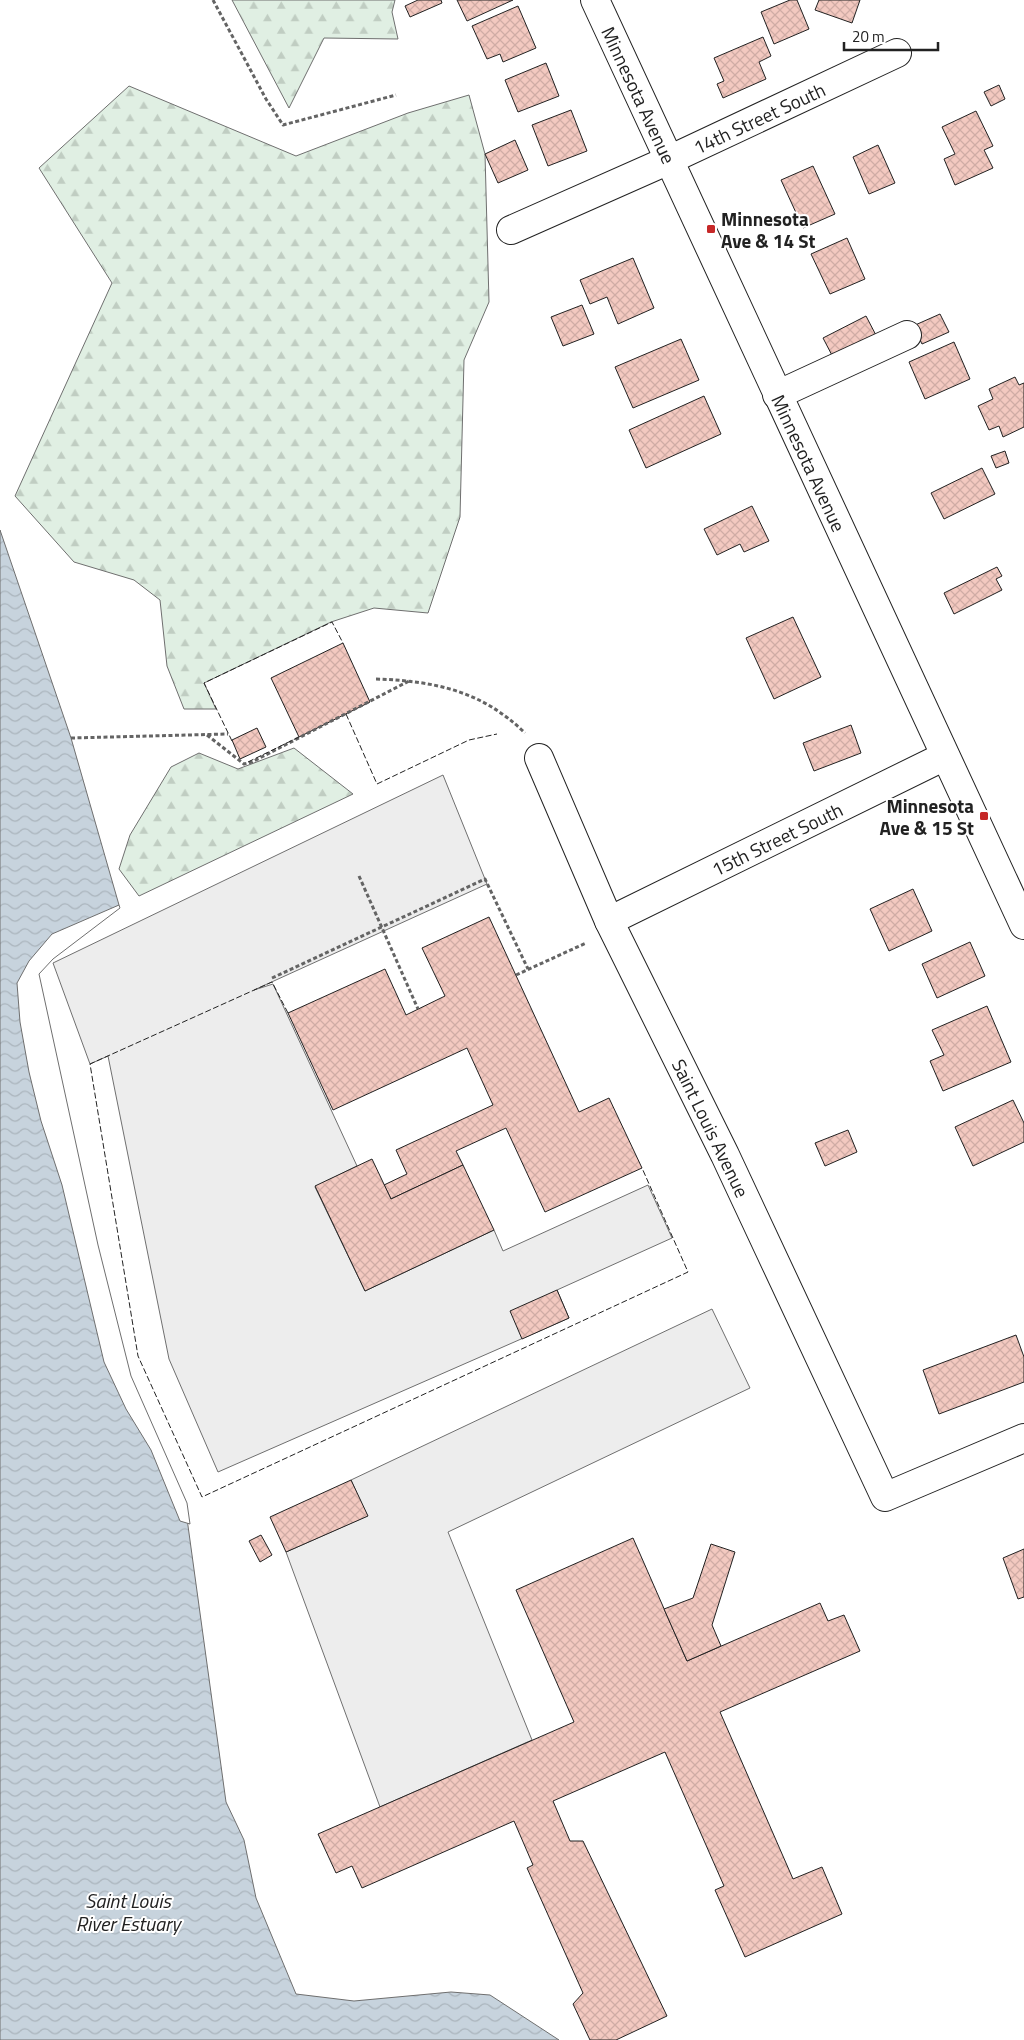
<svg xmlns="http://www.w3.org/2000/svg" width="1024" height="2040" font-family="'Titillium Web',sans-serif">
	<defs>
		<pattern id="forest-firs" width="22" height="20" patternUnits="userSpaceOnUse" patternTransform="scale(1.25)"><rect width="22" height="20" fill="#e0efe3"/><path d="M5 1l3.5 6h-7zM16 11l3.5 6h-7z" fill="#c0cdc2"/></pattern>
		<pattern id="water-waves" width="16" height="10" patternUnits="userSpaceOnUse" patternTransform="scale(1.25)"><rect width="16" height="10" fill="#c7d3dd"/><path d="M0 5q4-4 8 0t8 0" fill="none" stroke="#abb5bd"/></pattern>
		<pattern id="building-cross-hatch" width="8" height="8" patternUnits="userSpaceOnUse" patternTransform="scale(1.25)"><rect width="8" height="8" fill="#f3c9c0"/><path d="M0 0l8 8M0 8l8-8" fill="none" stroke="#d0aca5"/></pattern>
	</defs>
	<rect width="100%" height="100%" fill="#fff"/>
	<g fill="url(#forest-firs)" stroke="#6f6f6f">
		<polygon points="232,0 395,0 392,12 398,39 324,38 289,108"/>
		<polygon points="129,86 296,156 408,113 469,95 485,154 489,302 464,360 460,517 428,613 374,608 331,622 204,683 216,709 184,709 167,666 160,600 134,580 74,562 15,496 112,283 39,168"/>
		<polygon points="294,748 353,794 139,896 119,869 130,835 171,767 199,753 238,769"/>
	</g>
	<g fill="#ededed" stroke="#6f6f6f">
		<polygon points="443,775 487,884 254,990 273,984 357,1166 315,1187 365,1291 494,1230 503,1251 648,1185 672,1238 557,1290 569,1318 218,1472 169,1359 108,1056 90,1064 53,963"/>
		<polygon points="712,1309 750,1388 448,1532 532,1740 380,1807 286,1552 367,1516 351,1480"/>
	</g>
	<polygon fill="url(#water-waves)" stroke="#6f6f6f" points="0,530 71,738 119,905 51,957 36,973 96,1246 129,1376 185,1504 226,1802 244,1840 256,1898 296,1994 354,2001 451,1992 490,1995 559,2040 0,2040"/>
	<polygon fill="#fff" stroke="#6f6f6f" points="119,905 120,908 53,959 39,974 98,1245 131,1376 187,1503 190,1524 180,1521 151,1450 126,1409 104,1362 62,1185 41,1121 29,1072 20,1022 17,983 29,961 52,934"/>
	<g fill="url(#building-cross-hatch)" stroke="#222">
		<polygon points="418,0 441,0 442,3 410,17 405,6"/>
		<polygon points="457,0 513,0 467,21"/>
		<polygon points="790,0 797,0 809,29 774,44 761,12"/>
		<polygon points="819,0 860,0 852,23 815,10"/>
		<polygon points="518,6 536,48 503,62 500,54 487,59 472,26"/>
		<polygon points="763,37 771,56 759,62 766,79 723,98 717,84 724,81 714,58"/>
		<polygon points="546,63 559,96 518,112 505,80"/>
		<polygon points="999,85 1005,99 991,106 984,92"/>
		<polygon points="571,110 587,151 548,166 532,125"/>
		<polygon points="976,111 993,146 984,150 993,168 955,185 944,159 955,154 942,127"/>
		<polygon points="515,140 528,170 498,183 485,154"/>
		<polygon points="878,145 895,183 869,194 853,157"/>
		<polygon points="813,166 835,214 803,228 781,180"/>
		<polygon points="847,238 865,279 830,294 811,254"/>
		<polygon points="633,258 654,308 618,324 607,297 590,304 580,280"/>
		<polygon points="582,305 594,334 563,346 551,317"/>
		<polygon points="940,314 949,332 922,344 913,326"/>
		<polygon points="866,316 879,341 836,363 823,338"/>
		<polygon points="681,339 699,380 633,408 615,367"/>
		<polygon points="954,342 970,379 925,399 909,362"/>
		<polygon points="1015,377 1019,385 1024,383 1024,427 1003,437 999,426 989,430 978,406 993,399 989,389"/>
		<polygon points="704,396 721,434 646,468 629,430"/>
		<polygon points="1005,451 1009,463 996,468 991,456"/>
		<polygon points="982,468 995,494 944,519 931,493"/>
		<polygon points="752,506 769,541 744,552 740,544 717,555 704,529"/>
		<polygon points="997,567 1002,576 996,579 1002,590 954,614 944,593"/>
		<polygon points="793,617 821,677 774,699 746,638"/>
		<polygon points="343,643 370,702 299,737 271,678"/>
		<polygon points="851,725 861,753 814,771 803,743"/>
		<polygon points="257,728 266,747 240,759 232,740"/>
		<polygon points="913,889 932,931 889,951 870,909"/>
		<polygon points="489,917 579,1112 609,1098 642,1168 545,1212 506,1128 456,1151 463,1165 391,1199 384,1185 407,1174 396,1150 493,1105 467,1048 333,1110 288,1013 385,969 406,1015 445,996 422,948"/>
		<polygon points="970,942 985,976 937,998 922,964"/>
		<polygon points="987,1006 1011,1062 943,1091 930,1061 944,1055 932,1030"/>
		<polygon points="1013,1100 1024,1123 1024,1142 973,1166 955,1127"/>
		<polygon points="848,1130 857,1152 825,1166 815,1143"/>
		<polygon points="372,1159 391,1199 463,1165 494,1230 365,1291 315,1186"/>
		<polygon points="557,1290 569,1318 522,1339 510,1311"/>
		<polygon points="1016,1335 1024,1357 1024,1382 939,1414 923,1370"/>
		<polygon points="351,1480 368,1516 286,1552 270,1517"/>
		<polygon points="261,1535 272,1555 260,1562 249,1541"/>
		<polygon points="633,1538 687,1661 820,1603 828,1621 844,1615 860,1651 720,1712 793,1879 822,1867 842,1914 745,1957 715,1890 724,1886 665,1752 553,1801 570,1841 583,1841 667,2016 616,2040 590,2040 573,2004 583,1993 527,1868 533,1865 514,1821 362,1888 352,1866 336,1873 318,1834 574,1722 516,1590"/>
		<polygon points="711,1544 735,1552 712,1625 721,1646 687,1661 664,1609 693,1598"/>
		<polygon points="1024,1549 1024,1597 1018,1599 1003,1558"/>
	</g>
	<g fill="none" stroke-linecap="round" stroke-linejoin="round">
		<g stroke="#222" stroke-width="30">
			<g id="minor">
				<polyline points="595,0 1024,925"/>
				<polyline points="511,230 669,160 897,53"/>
				<polyline points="777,395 907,335"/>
				<polyline points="539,758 609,921 725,1155 885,1497 1024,1438"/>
				<polyline points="609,921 945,756"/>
			</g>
		</g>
		<g stroke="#646464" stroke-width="3" stroke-dasharray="4 2.5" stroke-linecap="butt">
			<polyline points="213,0 266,99 283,125 396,95"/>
			<path d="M376,679C435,681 482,691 525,733"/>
			<polyline points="207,735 244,764 252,762 411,680"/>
			<polyline points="71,738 228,734"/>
			<polyline points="359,876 418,1009"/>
			<polyline points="516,975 586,943"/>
			<polyline points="272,978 485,879 528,969"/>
		</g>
		<use href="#minor" stroke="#fff" stroke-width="28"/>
		<g stroke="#222" stroke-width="1" stroke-dasharray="6 2.5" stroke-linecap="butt">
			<polyline points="346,714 377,784 469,740 497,734"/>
			<polyline points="232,741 204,683 332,622 343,643"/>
			<polyline points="248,762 299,737"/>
			<polyline points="288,1013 272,982 90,1064 138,1356 202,1497 688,1272 642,1168"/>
		</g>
	</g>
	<g fill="#c62828" stroke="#fff" stroke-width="2">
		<rect x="706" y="224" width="10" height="10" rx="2.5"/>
		<rect x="979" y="811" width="10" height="10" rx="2.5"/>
	</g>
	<g text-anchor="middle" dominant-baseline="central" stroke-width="4" stroke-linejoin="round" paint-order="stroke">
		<g font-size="19" fill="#222" stroke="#fff">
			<text transform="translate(639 95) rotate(65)">Minnesota Avenue</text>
			<text transform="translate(759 118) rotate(-25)">14th Street South</text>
			<text transform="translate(809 463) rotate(65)">Minnesota Avenue</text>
			<text transform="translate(777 839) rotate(-26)">15th Street South</text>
			<text transform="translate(711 1128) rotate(64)">Saint Louis Avenue</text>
		</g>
		<g font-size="19" font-weight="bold" fill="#222" stroke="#fff" text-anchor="start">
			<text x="721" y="218">Minnesota<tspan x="721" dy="22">Ave &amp; 14 St</tspan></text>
			<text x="974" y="805" text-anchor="end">Minnesota<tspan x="974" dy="22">Ave &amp; 15 St</tspan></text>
		</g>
		<g font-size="20" font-style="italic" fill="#222" stroke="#fff">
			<text x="128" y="1900">Saint Louis<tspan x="128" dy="23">River Estuary</tspan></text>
		</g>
	</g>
	<path d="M844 42v8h94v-8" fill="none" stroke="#222222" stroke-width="2.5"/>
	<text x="852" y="42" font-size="15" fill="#222222" stroke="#ffffff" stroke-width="4" paint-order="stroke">20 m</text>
</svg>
